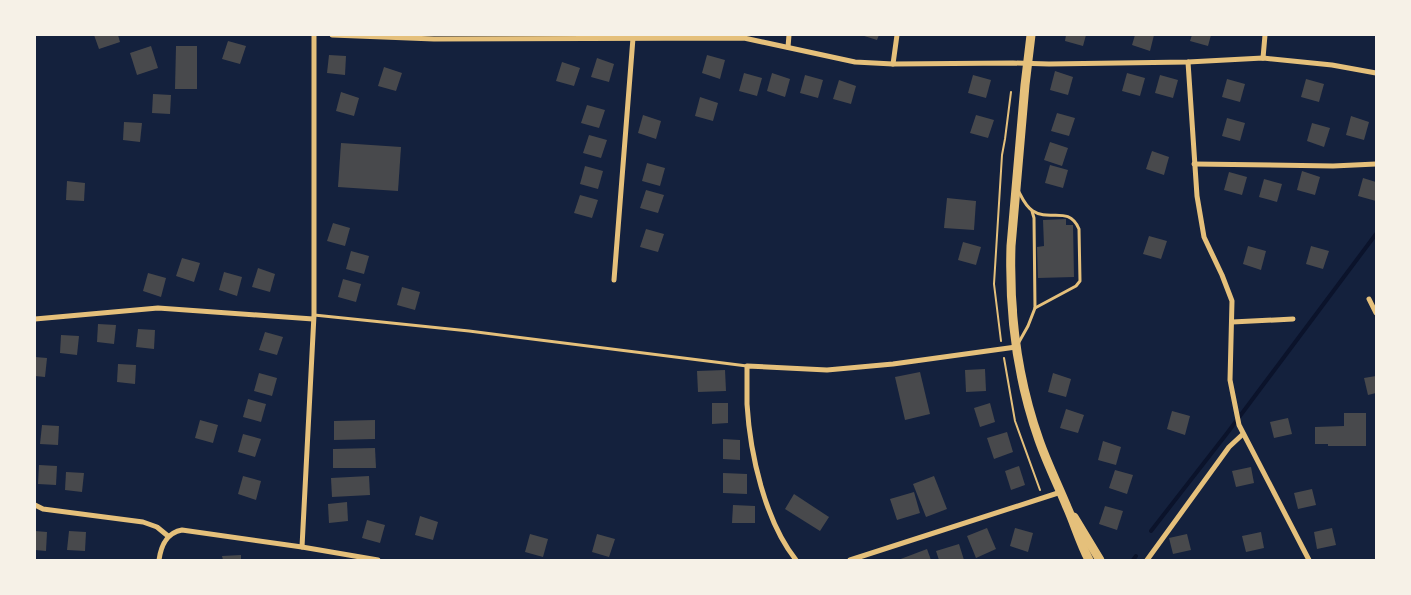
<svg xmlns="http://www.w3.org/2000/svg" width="1411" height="595" font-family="Arial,sans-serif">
	<rect width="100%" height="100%" fill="#14213d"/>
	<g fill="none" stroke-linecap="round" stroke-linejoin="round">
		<g stroke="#0b132b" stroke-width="4">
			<polyline points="1151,531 1228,432 1376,234"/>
			<polyline points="1133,560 1136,556"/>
		</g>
	</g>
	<g fill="#48494c">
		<polygon points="94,35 118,35 120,42 99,49"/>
		<polygon points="861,35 879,35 877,40"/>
		<polygon points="1066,35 1086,35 1083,46 1065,41"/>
		<polygon points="1135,35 1154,35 1150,51 1132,45"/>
		<polygon points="1192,35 1211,35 1208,46 1190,41"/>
		<polygon points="228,41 246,46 240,64 222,59"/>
		<polygon points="151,46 158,68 137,75 130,53"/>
		<polygon points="176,46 197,46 197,89 175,89"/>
		<polygon points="329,55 346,56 345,75 327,73"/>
		<polygon points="707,55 725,60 720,79 702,73"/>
		<polygon points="597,58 614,64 609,82 591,77"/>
		<polygon points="562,62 580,68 574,86 556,81"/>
		<polygon points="384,67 402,73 396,91 378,86"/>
		<polygon points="1055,71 1073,77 1068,95 1050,90"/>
		<polygon points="744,73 762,78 757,96 739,91"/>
		<polygon points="772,73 790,79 785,97 767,91"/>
		<polygon points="1127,73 1145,78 1140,96 1122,91"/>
		<polygon points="805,75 823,80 818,98 800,93"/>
		<polygon points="973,75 991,80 986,98 968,93"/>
		<polygon points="1160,75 1178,80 1173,98 1155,93"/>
		<polygon points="1227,79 1245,84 1240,102 1222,97"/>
		<polygon points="1306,79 1324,84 1319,102 1301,97"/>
		<polygon points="839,80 856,86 851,104 833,99"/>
		<polygon points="341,92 359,98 354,116 336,111"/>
		<polygon points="153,94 171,95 170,114 152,113"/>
		<polygon points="700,97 718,103 713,121 695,116"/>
		<polygon points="587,105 605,110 599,128 581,123"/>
		<polygon points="1057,113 1075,118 1069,136 1051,131"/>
		<polygon points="643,115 661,121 656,139 638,133"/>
		<polygon points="976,115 994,120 988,138 970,133"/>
		<polygon points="1351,116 1369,122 1364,140 1346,135"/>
		<polygon points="1227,118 1245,123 1240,141 1222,136"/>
		<polygon points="124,122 142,123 140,142 123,140"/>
		<polygon points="1312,123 1330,128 1324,147 1307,141"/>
		<polygon points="589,135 607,140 601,158 583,153"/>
		<polygon points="1050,142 1068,148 1062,166 1044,160"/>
		<polygon points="341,143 401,147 398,191 338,187"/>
		<polygon points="1152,151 1169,157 1164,175 1146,169"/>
		<polygon points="647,163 665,168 660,186 642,181"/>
		<polygon points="1050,165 1068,170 1063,188 1045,183"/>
		<polygon points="585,166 603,171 598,189 580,184"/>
		<polygon points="1302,171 1320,177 1315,195 1297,190"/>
		<polygon points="1229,172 1247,177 1242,195 1224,190"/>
		<polygon points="1363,178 1376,182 1376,201 1358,196"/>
		<polygon points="1264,179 1282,184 1277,202 1259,197"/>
		<polygon points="67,181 85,183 84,201 66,200"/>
		<polygon points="646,190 664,195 658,213 640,208"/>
		<polygon points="580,195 598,200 592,218 574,213"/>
		<polygon points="947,198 976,201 974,230 944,228"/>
		<polygon points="1066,219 1066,225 1073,225 1074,277 1038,278 1037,247 1044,246 1043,220"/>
		<polygon points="333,223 350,228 345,246 327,241"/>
		<polygon points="646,229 664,234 658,252 640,247"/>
		<polygon points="1149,236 1167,241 1161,259 1143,254"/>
		<polygon points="963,242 981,247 976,265 958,260"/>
		<polygon points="1248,246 1266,251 1261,270 1243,264"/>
		<polygon points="1311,246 1329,251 1323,269 1306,264"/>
		<polygon points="351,251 369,256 364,274 346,269"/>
		<polygon points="182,258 200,263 194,282 176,276"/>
		<polygon points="258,268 275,274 270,292 252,287"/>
		<polygon points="224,272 242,277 237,296 219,290"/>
		<polygon points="148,273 166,278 161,297 143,291"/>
		<polygon points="343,279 361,284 356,302 338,297"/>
		<polygon points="402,287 420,292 415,310 397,305"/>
		<polygon points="98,324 116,325 114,344 97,342"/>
		<polygon points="138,329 155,330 154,349 136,347"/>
		<polygon points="265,332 283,337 277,355 259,350"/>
		<polygon points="61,335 79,336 77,355 60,353"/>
		<polygon points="35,357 47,358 45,377 35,376"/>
		<polygon points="118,364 136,365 135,384 117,382"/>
		<polygon points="985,369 986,391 966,392 965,370"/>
		<polygon points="725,370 726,391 698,392 697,371"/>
		<polygon points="920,372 930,414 905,420 895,377"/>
		<polygon points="259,373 277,378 272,396 254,391"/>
		<polygon points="1053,373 1071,379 1066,397 1048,392"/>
		<polygon points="1376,376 1376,393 1368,395 1364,378"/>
		<polygon points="248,399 266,404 261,422 243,417"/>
		<polygon points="712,403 728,403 728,423 712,424"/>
		<polygon points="990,403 995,422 980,427 974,408"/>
		<polygon points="1066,409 1084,415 1078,433 1060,428"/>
		<polygon points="1172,411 1190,416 1185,435 1167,429"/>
		<polygon points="1344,413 1366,413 1366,446 1328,446 1328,444 1315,444 1315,427 1344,426"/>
		<polygon points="1288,418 1292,434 1274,438 1270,422"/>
		<polygon points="200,420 218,425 213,443 195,438"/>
		<polygon points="375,420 375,439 334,440 334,421"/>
		<polygon points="42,425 59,426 58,445 40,444"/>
		<polygon points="1007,432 1013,452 994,459 987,438"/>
		<polygon points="243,434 261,439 255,457 238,452"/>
		<polygon points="723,439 740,440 740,460 723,459"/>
		<polygon points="1103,441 1121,447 1116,465 1098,460"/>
		<polygon points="375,448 376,468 333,468 333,449"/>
		<polygon points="39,465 57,466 56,485 38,484"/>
		<polygon points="1019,466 1025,485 1011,490 1005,471"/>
		<polygon points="1251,467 1254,483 1236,487 1232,471"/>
		<polygon points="1115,470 1133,475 1127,494 1109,488"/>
		<polygon points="66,472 84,473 82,492 65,490"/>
		<polygon points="723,473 747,474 747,494 723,493"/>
		<polygon points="243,476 261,481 256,500 238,494"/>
		<polygon points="369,476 370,495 332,497 331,478"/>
		<polygon points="934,476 947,509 926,517 913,484"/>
		<polygon points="1312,489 1316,505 1298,509 1294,493"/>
		<polygon points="914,492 920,513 897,520 890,499"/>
		<polygon points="794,494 829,517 820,531 785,509"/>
		<polygon points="347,502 348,521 329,523 328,504"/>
		<polygon points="733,505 755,506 755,523 732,523"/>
		<polygon points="1105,506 1123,511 1117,530 1099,524"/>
		<polygon points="420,516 438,522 433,540 415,535"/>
		<polygon points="367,520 385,525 380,543 362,538"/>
		<polygon points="987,528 996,549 976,558 967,536"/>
		<polygon points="1015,528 1033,533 1028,552 1010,546"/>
		<polygon points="1332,528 1336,545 1317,549 1314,532"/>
		<polygon points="35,531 47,532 46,551 35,550"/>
		<polygon points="69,531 86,532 85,551 67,550"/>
		<polygon points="1261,532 1264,548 1246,552 1242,536"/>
		<polygon points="530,534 548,539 543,557 525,552"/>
		<polygon points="597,534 615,539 609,557 592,552"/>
		<polygon points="1187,534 1191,550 1173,554 1169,538"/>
		<polygon points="959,544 964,560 939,560 936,551"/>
		<polygon points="927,549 931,560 898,560"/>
		<polygon points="241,555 241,560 223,560 222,556"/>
	</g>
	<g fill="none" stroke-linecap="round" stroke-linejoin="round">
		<g stroke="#e5c07b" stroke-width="2">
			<polyline points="1001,341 994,284 1002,155 1005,139 1011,92"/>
			<polyline points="1004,358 1015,421 1040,490"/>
		</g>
		<g stroke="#e5c07b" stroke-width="3">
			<path d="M1019,192C1022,198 1026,207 1033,211C1049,222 1069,205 1079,229L1080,281L1076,286L1035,308"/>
			<polyline points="314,315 469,331 747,366"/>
			<polyline points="1019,342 1028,326 1035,308 1034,218 1032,211"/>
		</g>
		<g stroke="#e5c07b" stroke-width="5">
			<polyline points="332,35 434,39 744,38 855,62 893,64 1013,63 1049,64 1188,62 1263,58 1332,65 1376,73"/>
			<polyline points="788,47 789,35"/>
			<polyline points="1263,58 1265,35"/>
			<polyline points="1188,62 1197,196 1204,237 1222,275 1232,301 1230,380 1239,425 1309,560"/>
			<polyline points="893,64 897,35"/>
			<polyline points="1194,164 1333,166 1376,164"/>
			<polyline points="614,280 633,38"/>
			<polyline points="1369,299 1376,313"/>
			<polyline points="35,319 158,308 313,319"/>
			<polyline points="1232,322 1293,319"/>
			<polyline points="35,505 43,509 143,522 157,527 168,536"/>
			<polyline points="302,547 314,315 314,35"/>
			<path d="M159,560C161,546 166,533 182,530L302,547L378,560"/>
			<path d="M796,560C765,521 750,454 747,404C747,392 747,379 747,366L827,370L893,364L1016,347"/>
			<polyline points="850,560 1061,492"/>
			<polyline points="1147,560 1229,447 1243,434"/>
		</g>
		<g stroke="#e5c07b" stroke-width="9">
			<path d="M1031,35L1025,85L1011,246C1009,311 1017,378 1039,440C1047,463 1058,485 1067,507C1075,525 1080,543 1089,560"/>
			<polyline points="1074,517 1100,560"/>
		</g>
	</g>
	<rect width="1411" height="595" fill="none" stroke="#f6f1e7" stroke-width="72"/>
</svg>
